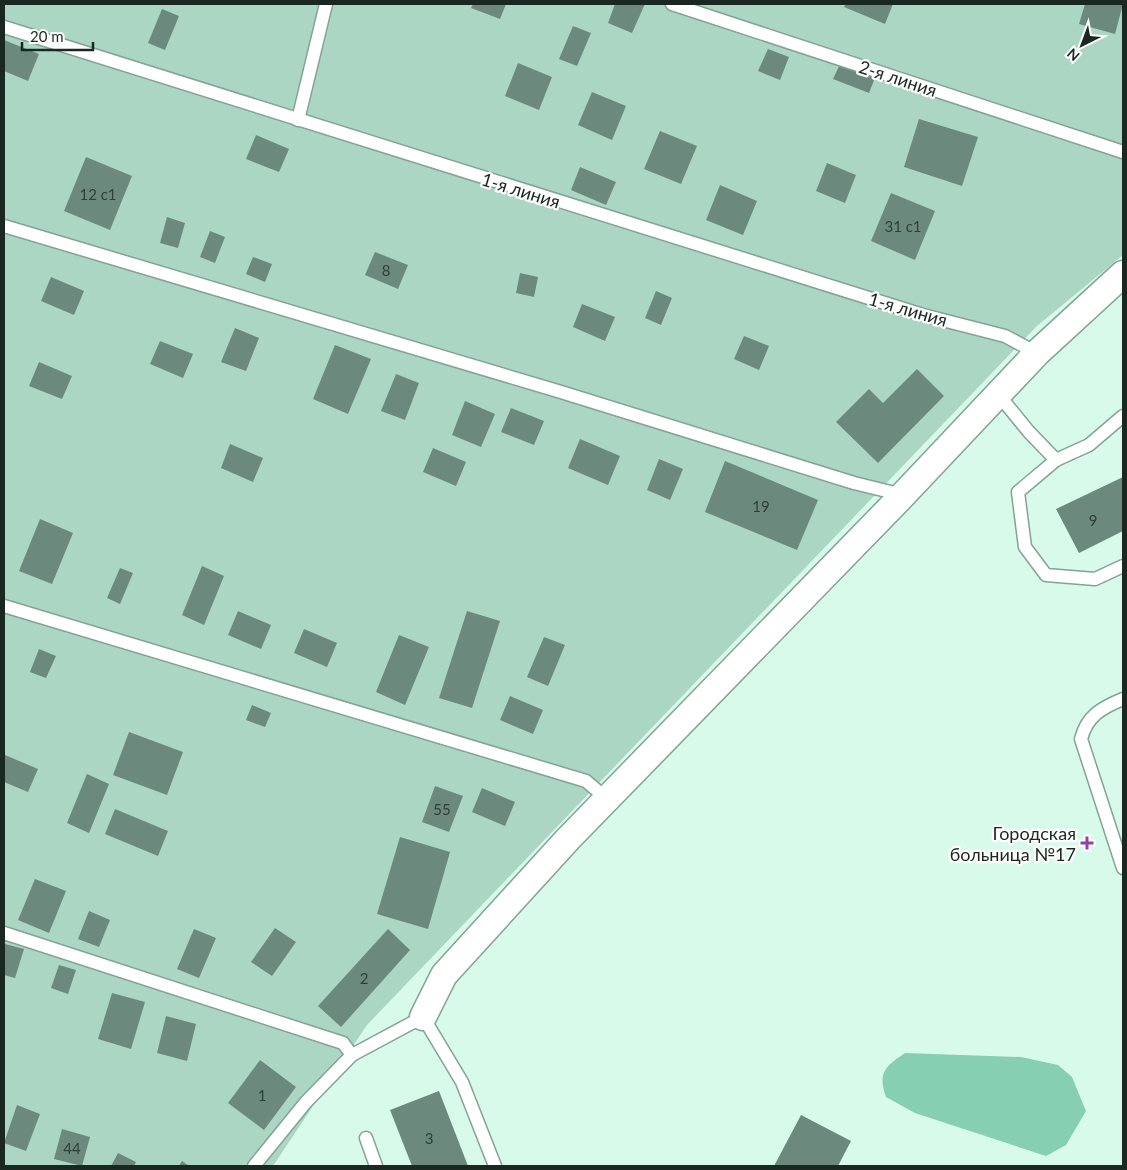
<svg xmlns="http://www.w3.org/2000/svg" width="1127" height="1170" font-family="Lato,sans-serif">
	<rect width="100%" height="100%" fill="#d8faeb"/>
	<polygon fill="#abd6c4" points="4,4 1123,4 1123,255 1037,326 367,1025 273,1166 4,1166"/>
	<path fill="#86cfb2" d="M905,1053L1021,1057L1058,1065L1072,1077L1086,1111L1066,1145L1046,1156L915,1113L886,1097C877,1072 886,1066 905,1053Z"/>
	<g fill="#6b8a7d">
		<polygon points="473,4 506,4 500,19 471,8"/>
		<polygon points="615,4 645,4 632,33 608,23"/>
		<polygon points="846,4 893,4 885,24 844,7"/>
		<polygon points="1085,4 1123,4 1115,34 1079,24"/>
		<polygon points="162,9 179,16 165,50 148,43"/>
		<polygon points="573,26 591,33 577,66 559,59"/>
		<polygon points="4,40 39,54 28,81 4,71"/>
		<polygon points="768,49 789,57 780,80 758,71"/>
		<polygon points="518,63 552,77 539,110 505,96"/>
		<polygon points="840,64 875,78 869,93 833,79"/>
		<polygon points="592,92 626,106 612,140 578,125"/>
		<polygon points="919,119 978,137 962,186 904,167"/>
		<polygon points="660,131 697,146 681,184 644,169"/>
		<polygon points="256,135 289,149 279,172 246,159"/>
		<polygon points="86,157 132,176 110,230 64,211"/>
		<polygon points="827,163 856,175 845,203 816,191"/>
		<polygon points="580,167 616,182 606,205 571,190"/>
		<polygon points="720,185 757,201 743,235 706,220"/>
		<polygon points="891,193 935,211 915,260 871,241"/>
		<polygon points="167,217 185,223 178,248 160,243"/>
		<polygon points="210,231 225,237 215,263 200,257"/>
		<polygon points="375,252 408,265 398,289 365,275"/>
		<polygon points="253,257 272,264 265,282 246,274"/>
		<polygon points="520,273 538,277 534,297 516,293"/>
		<polygon points="51,277 84,291 74,315 41,301"/>
		<polygon points="656,291 672,298 661,325 645,318"/>
		<polygon points="582,304 615,317 605,341 573,327"/>
		<polygon points="235,328 259,338 246,371 221,362"/>
		<polygon points="744,336 769,346 759,370 734,359"/>
		<polygon points="160,341 193,354 183,378 150,364"/>
		<polygon points="335,345 371,359 348,414 313,399"/>
		<polygon points="39,362 72,376 62,399 29,386"/>
		<polygon points="917,369 944,396 878,463 836,422 869,389 883,403"/>
		<polygon points="396,374 419,383 405,420 381,411"/>
		<polygon points="465,401 495,414 481,447 452,435"/>
		<polygon points="511,408 544,421 534,445 501,432"/>
		<polygon points="580,439 620,456 608,485 568,468"/>
		<polygon points="230,444 263,458 253,482 221,468"/>
		<polygon points="433,448 466,462 456,486 423,472"/>
		<polygon points="659,459 683,469 670,500 647,490"/>
		<polygon points="725,461 818,500 797,550 705,512"/>
		<polygon points="1123,477 1123,531 1079,553 1056,509"/>
		<polygon points="40,519 73,533 52,584 19,571"/>
		<polygon points="202,566 224,576 204,625 182,615"/>
		<polygon points="120,568 133,573 120,604 107,598"/>
		<polygon points="238,611 271,625 261,649 228,635"/>
		<polygon points="467,611 500,621 472,708 439,698"/>
		<polygon points="304,629 337,643 327,667 294,653"/>
		<polygon points="399,635 429,647 405,705 376,692"/>
		<polygon points="544,637 565,645 548,686 527,677"/>
		<polygon points="39,649 56,656 46,678 30,672"/>
		<polygon points="510,696 543,710 533,734 500,720"/>
		<polygon points="252,705 271,713 265,727 246,720"/>
		<polygon points="129,732 183,752 167,795 113,775"/>
		<polygon points="5,755 38,769 28,792 4,782"/>
		<polygon points="87,774 109,784 89,833 67,823"/>
		<polygon points="435,786 463,796 449,832 422,822"/>
		<polygon points="482,788 515,802 505,826 472,812"/>
		<polygon points="115,809 168,831 158,856 105,834"/>
		<polygon points="400,837 450,852 428,929 377,914"/>
		<polygon points="35,879 66,891 49,933 18,920"/>
		<polygon points="89,911 110,920 99,947 78,939"/>
		<polygon points="275,928 296,942 272,976 251,962"/>
		<polygon points="194,929 216,938 199,978 177,969"/>
		<polygon points="388,929 410,950 341,1027 318,1006"/>
		<polygon points="5,944 24,949 15,978 4,975 4,949"/>
		<polygon points="59,965 76,970 68,994 51,988"/>
		<polygon points="112,993 145,1002 131,1049 98,1039"/>
		<polygon points="166,1016 196,1024 187,1061 157,1053"/>
		<polygon points="260,1060 296,1087 264,1130 228,1103"/>
		<polygon points="439,1091 468,1166 412,1166 390,1110"/>
		<polygon points="17,1105 40,1114 26,1151 4,1143"/>
		<polygon points="801,1115 851,1141 838,1166 774,1166"/>
		<polygon points="62,1129 90,1137 82,1166 54,1159"/>
		<polygon points="118,1153 136,1162 134,1166 111,1166"/>
		<polygon points="182,1161 189,1166 179,1166"/>
	</g>
	<g fill="none" stroke-linecap="round" stroke-linejoin="round">
		<g stroke="#83a395" stroke-width="15">
			<g id="lane">
				<polyline points="672,4 1123,152"/>
				<polyline points="4,27 923,315 1005,336 1037,353"/>
				<polyline points="298,120 326,4"/>
				<polyline points="4,226 561,392 854,483 903,495"/>
				<polyline points="998,394 1029,432 1056,460 1089,445 1123,416"/>
				<polyline points="1056,460 1018,492 1025,547 1046,575 1095,579 1123,566"/>
				<polyline points="4,606 586,781 607,799"/>
				<path d="M1123,699C1101,708 1087,716 1081,739L1123,868"/>
				<polyline points="4,933 343,1043 352,1055"/>
				<polyline points="366,1138 376,1166"/>
				<polyline points="254,1166 306,1102 352,1055 423,1017 462,1082 495,1166"/>
			</g>
		</g>
		<g stroke="#83a395" stroke-width="29">
			<polyline id="street" points="423,1017 444,975 568,839 903,495 1037,353 1123,274"/>
		</g>
		<use href="#lane" stroke="#fff" stroke-width="12"/>
		<use href="#street" stroke="#fff" stroke-width="26"/>
	</g>
	<path fill="#923eac" stroke="#fefefe" stroke-width="2" d="M1084.5 835.5h5v5h5v5h-5v5h-5v-5h-5v-5h5z"/>
	<g text-anchor="middle" dominant-baseline="central" stroke-width="4.5" stroke-linejoin="round" paint-order="stroke">
		<g font-size="15" fill="#2f4039">
			<text x="98" y="194">12 с1</text>
			<text x="903" y="226">31 с1</text>
			<text x="386" y="270">8</text>
			<text x="761" y="506">19</text>
			<text x="1093" y="520">9</text>
			<text x="442" y="809">55</text>
			<text x="364" y="978">2</text>
			<text x="262" y="1095">1</text>
			<text x="429" y="1138">3</text>
			<text x="72" y="1148">44</text>
		</g>
		<g font-size="18" fill="#1b2822" stroke="#fefefe">
			<text transform="translate(898 78) rotate(18)">2-я линия</text>
			<text transform="translate(521 190) rotate(17)">1-я линия</text>
			<text transform="translate(908 309) rotate(16)">1-я линия</text>
		</g>
		<g font-size="18" fill="#1b2822" stroke="#fefefe" text-anchor="end">
			<text x="1076" y="833">Городская<tspan x="1076" dy="21">больница №17</tspan></text>
		</g>
	</g>
	<rect width="1127" height="1170" fill="none" stroke="#1b2822" stroke-width="10"/>
	<g transform="translate(1082 45) rotate(222)" stroke="#fefefe" stroke-width="4" paint-order="stroke">
	<path d="M0-4L9 19L0 12L-9 19Z" fill="#1b2822"/>
	<text y="-8" font-size="14" font-weight="bold" text-anchor="middle" fill="#1b2822">N</text>
	</g>
	<path d="M22 42v8h71v-8" fill="none" stroke="#1b2822" stroke-width="2.5"/>
	<text x="30" y="42" font-size="15" fill="#1b2822" stroke="#fefefe" stroke-width="4" paint-order="stroke">20 m</text>
</svg>
